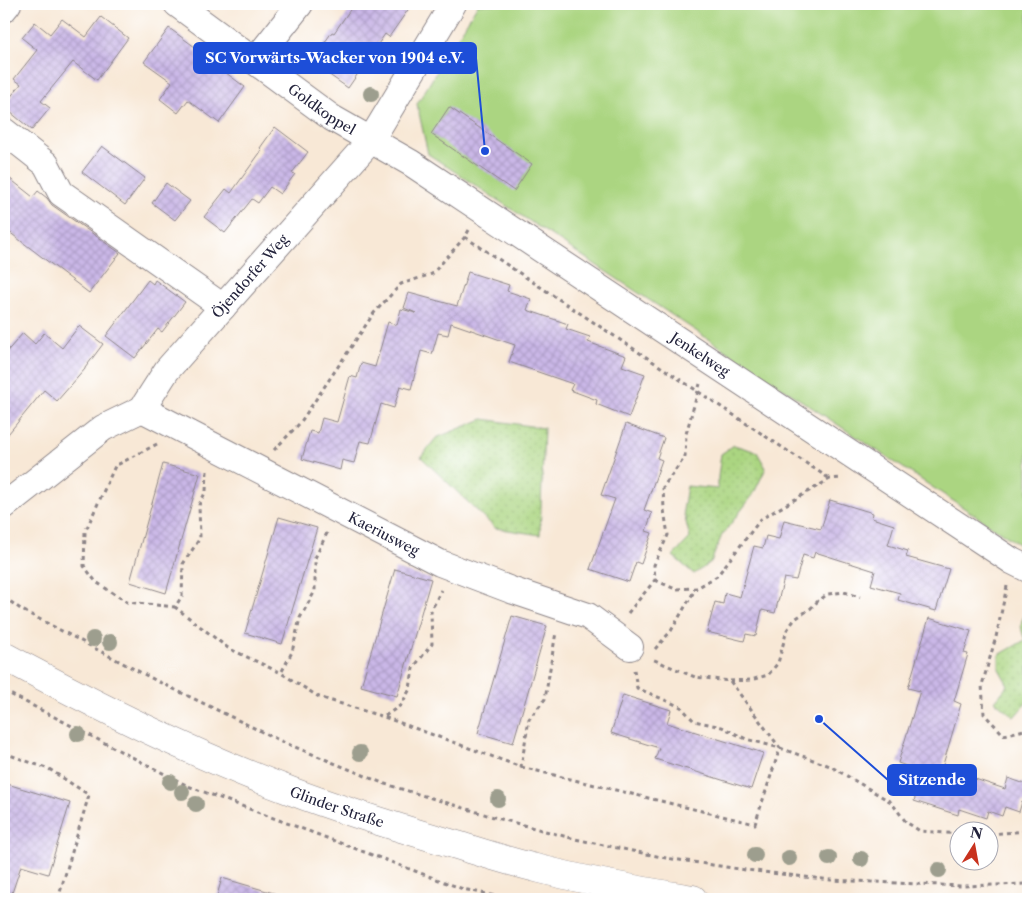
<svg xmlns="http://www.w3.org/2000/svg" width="1032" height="903" font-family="'Libre Caslon Text',serif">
	<defs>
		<pattern id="park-dots" width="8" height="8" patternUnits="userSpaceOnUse" patternTransform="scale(1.25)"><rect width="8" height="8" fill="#abd581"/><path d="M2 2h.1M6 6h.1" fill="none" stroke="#93b770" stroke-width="1.8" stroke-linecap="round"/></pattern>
		<pattern id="building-cross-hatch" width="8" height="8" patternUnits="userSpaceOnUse" patternTransform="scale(1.25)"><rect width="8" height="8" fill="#cab7e7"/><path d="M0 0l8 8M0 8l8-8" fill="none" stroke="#ad9dc7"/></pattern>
	</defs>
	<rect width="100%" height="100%" fill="#fff"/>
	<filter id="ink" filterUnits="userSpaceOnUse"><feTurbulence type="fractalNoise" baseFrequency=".02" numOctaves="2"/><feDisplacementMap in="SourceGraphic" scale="10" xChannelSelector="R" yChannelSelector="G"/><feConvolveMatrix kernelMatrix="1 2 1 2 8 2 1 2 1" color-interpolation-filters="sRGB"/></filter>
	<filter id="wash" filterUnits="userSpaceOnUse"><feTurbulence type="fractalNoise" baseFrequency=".0096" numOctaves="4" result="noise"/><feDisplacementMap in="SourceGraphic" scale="20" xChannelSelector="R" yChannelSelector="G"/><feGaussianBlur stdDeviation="1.12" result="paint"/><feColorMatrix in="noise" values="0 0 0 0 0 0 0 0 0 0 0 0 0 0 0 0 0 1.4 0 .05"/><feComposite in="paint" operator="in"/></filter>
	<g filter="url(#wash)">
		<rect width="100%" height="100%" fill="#f8e8d6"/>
		<g fill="url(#park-dots)" stroke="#667c5e">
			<polygon points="483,419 544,428 540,535 495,528 421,457 436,438"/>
			<polygon points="734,445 757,452 766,468 753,495 722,535 711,562 694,574 673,556 690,538 683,510 687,486 718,489 718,477 721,454"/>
			<path d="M1028,612V701L1014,717L995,701L1008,685L999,669V655L1025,640C1021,629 1018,621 1028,612Z"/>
		</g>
		<polygon fill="#abd581" stroke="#667c5e" points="478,4 1028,4 1028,548 1023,547 428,154 417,104"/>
		<g id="blocks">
			<g fill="url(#building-cross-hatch)">
				<polygon points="354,4 412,4 389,37 385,34 348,88 311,62 332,32 334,33"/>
				<polygon points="101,17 128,38 97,80 73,62 41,101 50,108 32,130 4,107 4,105 21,84 14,79 37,50 22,38 35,22 50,34 62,19 86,37"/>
				<polygon points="169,28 195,47 194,49 245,87 219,123 188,100 178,113 160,99 172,82 144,62"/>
				<polygon points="449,107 532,164 514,191 431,134"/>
				<polygon points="275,127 308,152 292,173 295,174 280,194 270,187 258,203 252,199 225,233 204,217 226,189 231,193 262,150 260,148"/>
				<polygon points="102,146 145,178 125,205 82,172"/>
				<polygon points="4,174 33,197 38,191 47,198 52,205 120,253 89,293 4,228"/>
				<polygon points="166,183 190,201 175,220 152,203"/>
				<polygon points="468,272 509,285 507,291 531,299 527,310 568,324 566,329 590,337 588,342 626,356 622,366 645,374 629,417 596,404 597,400 570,390 573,384 509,362 515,345 451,323 448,335 438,333 432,354 421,351 411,389 400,386 394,408 381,404 370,443 360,441 354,463 342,460 340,470 302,459 310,431 318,433 322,418 337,422 350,376 357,378 361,363 375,367 388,322 397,325 401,309 416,313 404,308 409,293 457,306"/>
				<polygon points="148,280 153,284 155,280 185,302 162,332 158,329 135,358 106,336"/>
				<polygon points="79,326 103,344 85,368 85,369 57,401 44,390 4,439 4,355 23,333 35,344 44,333 62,348"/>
				<polygon points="626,424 664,438 657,458 662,460 644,510 652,513 646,531 652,533 641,564 636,562 629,582 590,569 615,499 601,495"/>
				<polygon points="163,464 200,474 166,593 130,582"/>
				<polygon points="830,500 873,513 872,518 894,525 888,545 908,551 906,557 949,569 936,611 898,600 900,593 871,585 875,571 815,552 813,558 803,555 796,580 784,578 775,613 762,610 756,636 746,634 744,641 707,632 715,602 723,604 725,593 740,597 754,546 763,548 766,536 779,539 784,520 821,529"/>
				<polygon points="279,517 317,528 282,644 245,633"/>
				<polygon points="395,569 431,579 397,696 361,686"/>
				<polygon points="512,616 547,626 513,743 478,733"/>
				<polygon points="929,618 971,631 964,653 968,654 954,701 961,704 942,768 1005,789 1008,778 1028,785 1028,803 1022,802 1019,812 1005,807 1002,816 988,811 986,818 959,809 958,815 914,801 920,783 914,781 915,769 898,763 920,691 908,688"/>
				<polygon points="623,695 671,710 667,723 763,753 751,789 655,759 659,748 611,733"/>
				<polygon points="4,783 70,803 48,874 21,866 10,899 4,899"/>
				<polygon points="222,878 277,894 277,899 216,899"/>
			</g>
		</g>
	</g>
	<g filter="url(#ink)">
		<use href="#blocks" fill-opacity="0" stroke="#8d8588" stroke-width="1"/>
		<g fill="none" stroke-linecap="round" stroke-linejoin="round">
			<g stroke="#8d8588" stroke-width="28">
				<g id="minor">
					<path id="s1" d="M177,4L332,118L411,163L1012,561L1028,569"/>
					<polyline points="4,9 8,4"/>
					<polyline points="255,61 300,4"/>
					<polyline points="4,131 46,164 61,193 223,307"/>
					<path id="s2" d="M142,409L440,563L511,590L588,616L630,647"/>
					<path id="s3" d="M4,506L103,428L142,409L167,370L371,140L453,4"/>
				</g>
			</g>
			<g stroke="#8d8588" stroke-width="29">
				<g id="major">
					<path id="s4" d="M4,656C97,706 192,754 291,791C343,811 396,827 450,843C480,852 510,862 540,869C591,882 642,891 693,899"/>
				</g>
			</g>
			<g stroke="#8d8588" stroke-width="3" stroke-dasharray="4 4" stroke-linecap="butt">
				<polyline points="465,237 830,479"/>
				<polyline points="157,444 115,466 85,532 84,566 96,582 127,602 175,607"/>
				<polyline points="274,450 300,423 374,313 401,284 432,274 465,237 469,230"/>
				<polyline points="207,471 206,491 199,505 200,538 183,564 182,596 175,607 228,648 281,673"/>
				<polyline points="327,533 315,558 315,591 300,618 292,652 281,673 319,697 384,717 521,767 529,719 545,699 556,632"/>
				<polyline points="655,580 675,589 697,588 717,576 761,519 830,479 841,478"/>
				<polyline points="1007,586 996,637 982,685 984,714 1004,735 1024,730 1028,726"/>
				<polyline points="4,597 22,610 155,680 283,742 385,784 497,818 575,839 666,858 746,870 831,880 961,886 1028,884"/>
				<polyline points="628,613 655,580 654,565 668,535 664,510 663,487 685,457 686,434 700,384"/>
				<polyline points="655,649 671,631 696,588"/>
				<polyline points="634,670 637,688 681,707 694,721 722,727 746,739 780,748 830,766 891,802 906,822 920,831 960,834"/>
				<polyline points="730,681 751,680 768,675 778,663 787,630 795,619 810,609 818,601 828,594 844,592 860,597"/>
				<polyline points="4,691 188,786 463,889 510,899"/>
				<polyline points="385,716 401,705 410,689 413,668 432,644 431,611 441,590"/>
				<polyline points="4,753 49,769 89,795 58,899"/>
				<polyline points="521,767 755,824 780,748 730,681 695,677 652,659"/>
				<polyline points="990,834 1028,831"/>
				<polyline points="72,899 77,899"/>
			</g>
			<use href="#minor" stroke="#fff" stroke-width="26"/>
			<use href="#major" stroke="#fff" stroke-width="28"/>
		</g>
		<g fill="#9d9e8e">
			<circle cx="371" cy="94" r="8"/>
			<circle cx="93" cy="639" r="8"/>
			<circle cx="110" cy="642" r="8"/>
			<circle cx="78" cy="734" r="8"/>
			<circle cx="360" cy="753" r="8"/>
			<circle cx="170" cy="782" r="8"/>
			<circle cx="182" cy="792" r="8"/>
			<circle cx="498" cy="799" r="8"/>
			<circle cx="196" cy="804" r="8"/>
			<circle cx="755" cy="855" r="8"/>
			<circle cx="789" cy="858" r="8"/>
			<circle cx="829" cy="858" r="8"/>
			<circle cx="861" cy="859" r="8"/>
			<circle cx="939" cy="870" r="8"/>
		</g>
	</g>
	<g text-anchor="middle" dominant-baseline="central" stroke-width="4" stroke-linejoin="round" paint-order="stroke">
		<g font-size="14" fill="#22223b" stroke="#fff">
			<text stroke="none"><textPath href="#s1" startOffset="179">Goldkoppel</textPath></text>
			<text stroke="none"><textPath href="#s3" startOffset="341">Öjendorfer Weg</textPath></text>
			<text stroke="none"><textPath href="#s1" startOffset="630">Jenkelweg</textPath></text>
			<text stroke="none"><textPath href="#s2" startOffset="272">Kaeriusweg</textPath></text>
			<text stroke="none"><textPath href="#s4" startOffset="366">Glinder Straße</textPath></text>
		</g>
	</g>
	<path fill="none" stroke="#1d4ed8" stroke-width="2" d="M485 151L476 58M819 719L888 780"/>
	<g fill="#1d4ed8" stroke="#fff" stroke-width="2">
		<circle cx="485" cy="151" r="5"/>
		<circle cx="819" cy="719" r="5"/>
	</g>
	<g fill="#1d4ed8" stroke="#1d4ed8" stroke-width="2">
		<rect x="194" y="43" width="282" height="30" rx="5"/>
		<rect x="888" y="765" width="88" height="30" rx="5"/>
	</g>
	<g font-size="15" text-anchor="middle" font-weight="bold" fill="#fff">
		<text x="335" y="63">SC Vorwärts-Wacker von 1904 e.V.</text>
		<text x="932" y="785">Sitzende</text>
	</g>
	<rect width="1032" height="903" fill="none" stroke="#fff" stroke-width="20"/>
	<g transform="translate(974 846) rotate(11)"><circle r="24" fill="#ffffff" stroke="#a7a7b1"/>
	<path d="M0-4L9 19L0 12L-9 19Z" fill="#c8321e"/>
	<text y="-8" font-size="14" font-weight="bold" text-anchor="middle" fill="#22223b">N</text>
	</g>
</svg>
